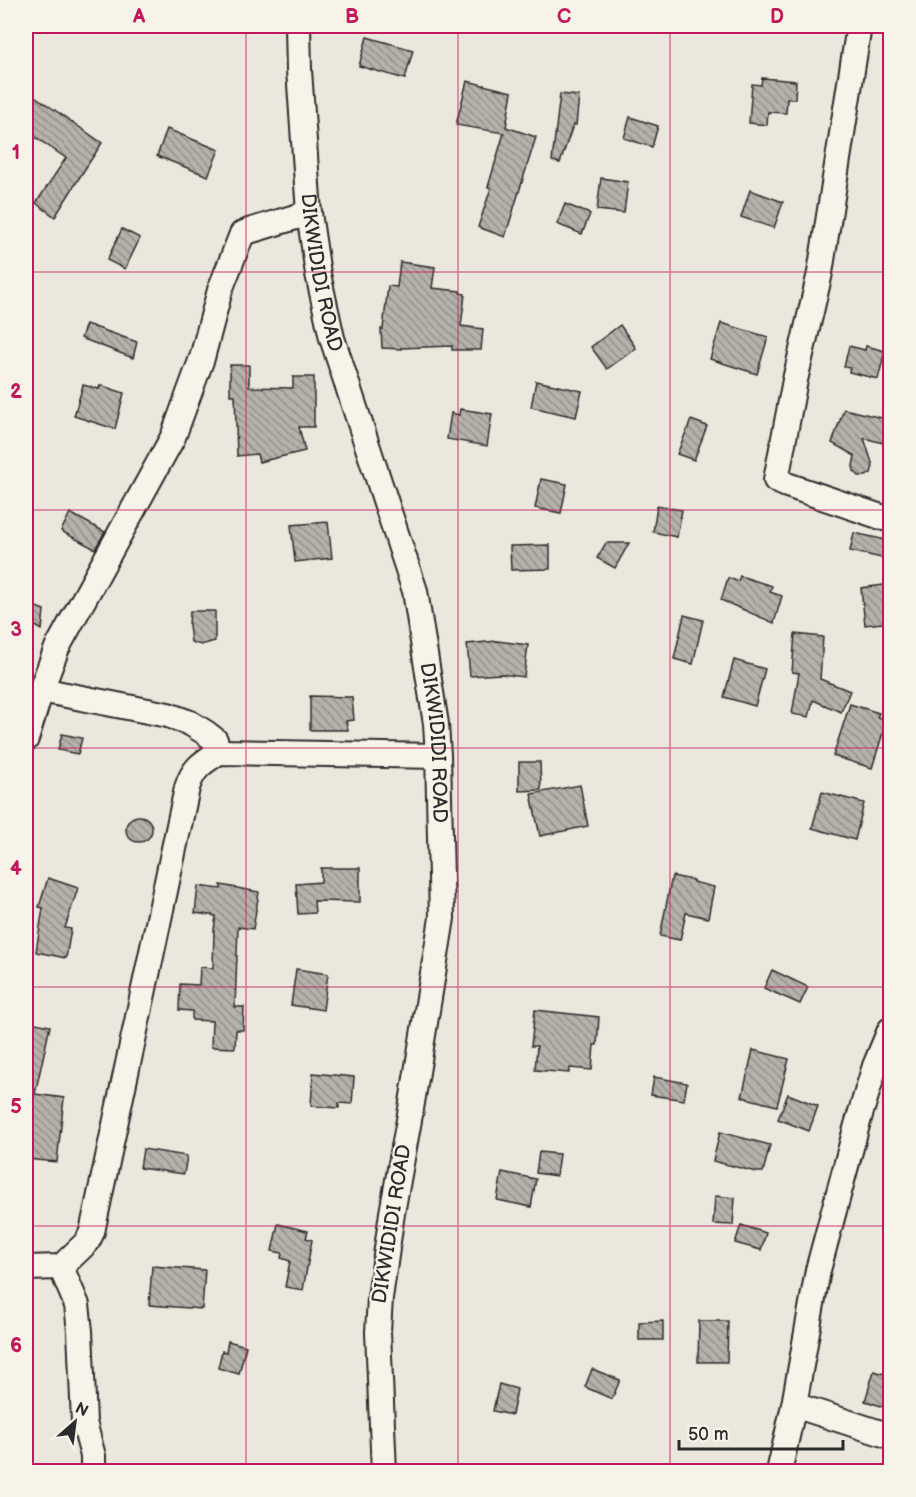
<svg xmlns="http://www.w3.org/2000/svg" width="916" height="1497" font-family="'Balsamiq Sans',sans-serif">
	<defs>
		<pattern id="building-back-hatch" width="6" height="6" patternUnits="userSpaceOnUse" patternTransform="scale(1.5)"><rect width="6" height="6" fill="#b5b2ab"/><path d="M-1 5l2 2M0 0l6 6M5-1l2 2" fill="none" stroke="#93918b"/></pattern>
	</defs>
	<rect width="100%" height="100%" fill="#ebe7dd"/>
	<filter id="ink" filterUnits="userSpaceOnUse"><feTurbulence type="fractalNoise" baseFrequency=".0167" numOctaves="2"/><feDisplacementMap in="SourceGraphic" scale="12" xChannelSelector="R" yChannelSelector="G"/><feConvolveMatrix kernelMatrix="1 2 1 2 8 2 1 2 1" color-interpolation-filters="sRGB"/></filter>
	<g filter="url(#ink)">
		<g fill="url(#building-back-hatch)" stroke="#2b2b2b" stroke-width="1.5">
			<polygon points="367,37 413,50 405,79 359,66"/>
			<polygon points="762,78 796,81 795,99 787,99 786,113 768,112 767,125 749,123 752,84 761,85"/>
			<polygon points="467,81 512,92 506,127 536,137 505,237 478,227 491,188 488,187 504,133 456,125"/>
			<polygon points="26,90 102,143 81,175 55,217 36,203 66,158 26,131"/>
			<polygon points="560,94 579,96 576,125 573,125 560,163 552,161"/>
			<polygon points="630,117 658,126 652,147 624,138"/>
			<polygon points="167,129 219,150 208,176 157,156"/>
			<polygon points="601,178 628,182 624,213 597,210"/>
			<polygon points="750,190 783,202 774,228 741,217"/>
			<polygon points="565,204 590,214 582,234 557,224"/>
			<polygon points="122,229 140,238 125,269 107,260"/>
			<polygon points="400,262 435,267 432,288 460,291 460,293 465,294 461,326 483,329 481,350 452,350 452,346 401,348 401,349 382,348 381,329 383,329 388,286 397,287"/>
			<polygon points="721,323 768,337 757,374 710,359"/>
			<polygon points="86,324 137,342 133,358 81,338"/>
			<polygon points="620,325 636,348 607,369 591,347"/>
			<polygon points="849,346 865,350 866,346 885,351 878,379 849,372 850,368 844,367"/>
			<polygon points="230,365 249,365 249,387 293,388 293,377 314,377 314,427 299,427 305,451 259,462 257,454 237,456 235,395 230,395"/>
			<polygon points="536,381 582,391 576,417 531,407"/>
			<polygon points="83,385 99,389 100,385 124,393 115,429 74,416"/>
			<polygon points="460,409 492,414 487,446 447,439 451,413 459,415"/>
			<polygon points="844,409 891,420 891,445 864,438 873,466 871,473 866,476 859,476 854,471 853,466 855,456 832,443"/>
			<polygon points="691,420 707,426 694,460 677,454"/>
			<polygon points="541,479 567,484 561,513 535,508"/>
			<polygon points="657,506 682,510 677,537 653,532"/>
			<polygon points="70,513 105,532 95,549 61,531"/>
			<polygon points="328,522 332,558 295,562 291,525"/>
			<polygon points="854,533 891,541 891,560 850,551"/>
			<polygon points="606,543 629,543 615,568 597,558"/>
			<polygon points="550,545 550,569 511,570 510,546"/>
			<polygon points="740,576 772,586 770,592 782,596 774,623 721,600 728,578 738,581"/>
			<polygon points="891,584 891,622 865,625 861,588"/>
			<polygon points="26,603 44,610 42,630 26,620"/>
			<polygon points="190,611 215,611 215,641 201,645 191,642 189,625"/>
			<polygon points="684,615 703,620 693,664 674,659"/>
			<polygon points="795,634 823,637 820,679 850,691 841,712 813,700 809,717 792,714 799,673 792,672"/>
			<polygon points="497,641 528,645 524,677 501,674 470,676 467,644"/>
			<polygon points="734,660 765,669 755,706 724,697"/>
			<polygon points="310,696 352,697 354,720 346,721 348,730 310,730"/>
			<polygon points="850,704 879,713 877,717 887,720 872,768 833,756"/>
			<polygon points="62,734 82,738 78,754 58,750"/>
			<polygon points="519,762 540,762 541,790 519,791"/>
			<polygon points="580,785 588,826 540,836 531,794"/>
			<polygon points="822,792 864,803 855,840 812,828"/>
			<circle cx="139" cy="829" r="13"/>
			<polygon points="321,868 360,868 360,902 314,901 315,913 298,914 296,884 321,882"/>
			<polygon points="672,876 693,880 693,882 714,887 708,918 686,913 680,940 660,936"/>
			<polygon points="48,878 78,888 65,928 71,929 66,958 36,952 43,908 39,907"/>
			<polygon points="221,885 259,892 253,929 238,927 235,1007 244,1007 243,1030 236,1030 235,1048 211,1047 212,1021 192,1020 192,1011 179,1010 180,984 199,985 200,967 213,968 214,930 216,916 195,913 198,886 221,889"/>
			<polygon points="296,969 328,974 323,1010 291,1005"/>
			<polygon points="772,970 808,987 800,1004 764,988"/>
			<polygon points="535,1010 599,1017 597,1045 594,1045 592,1070 570,1068 569,1073 535,1070 537,1046 531,1046"/>
			<polygon points="26,1021 50,1026 35,1094 64,1098 57,1162 26,1159 29,1110 26,1110"/>
			<polygon points="753,1050 789,1059 777,1106 742,1097"/>
			<polygon points="313,1073 354,1077 352,1104 339,1103 339,1108 311,1106"/>
			<polygon points="654,1077 687,1083 684,1100 651,1095"/>
			<polygon points="788,1094 818,1106 809,1131 778,1119"/>
			<polygon points="720,1132 770,1145 763,1172 756,1172 713,1161"/>
			<polygon points="143,1149 187,1156 184,1174 140,1168"/>
			<polygon points="539,1152 559,1154 556,1176 536,1173"/>
			<polygon points="502,1172 536,1179 531,1207 497,1200"/>
			<polygon points="715,1196 735,1198 733,1225 713,1224"/>
			<polygon points="278,1224 308,1231 306,1238 312,1240 303,1290 285,1287 290,1261 281,1258 282,1253 272,1251"/>
			<polygon points="741,1225 766,1233 761,1250 735,1243"/>
			<polygon points="152,1266 205,1270 202,1309 149,1305"/>
			<polygon points="663,1321 663,1340 639,1340 639,1322"/>
			<polygon points="699,1321 728,1321 727,1362 698,1362"/>
			<polygon points="228,1341 246,1346 239,1374 218,1368 222,1351 226,1352"/>
			<polygon points="592,1369 620,1380 612,1399 585,1387"/>
			<polygon points="874,1371 891,1376 891,1409 865,1401"/>
			<polygon points="499,1384 517,1389 512,1415 493,1411"/>
		</g>
		<g fill="none" stroke-linecap="round" stroke-linejoin="round">
			<g stroke="#2b2b2b" stroke-width="28">
				<g id="minor">
					<path id="s1" d="M298,26L299,70L309,213L318,274L332,338L415,591L436,724L438,756L442,918L411,1109L392,1213L380,1298L378,1332L384,1472"/>
					<polyline points="859,26 820,273 795,380 776,480 787,485 890,520"/>
					<polyline points="41,690 168,715 190,723 206,733 215,740 219,752"/>
					<polyline points="26,739 41,690 57,648 173,437 202,358 220,290 242,234 249,231 309,213"/>
					<polyline points="61,1267 77,1305 80,1331 84,1422 93,1456 93,1472"/>
					<path d="M26,1268L61,1267L87,1242L92,1232L187,788C193,768 202,763 219,752L438,756"/>
					<polyline points="794,1405 890,1436"/>
					<polyline points="779,1472 794,1405 818,1270 857,1125 875,1066 890,1030"/>
				</g>
			</g>
			<use href="#minor" stroke="#f7f3e8" stroke-width="24"/>
		</g>
	</g>
	<path fill="none" stroke="#c2185b" stroke-width="1.5" stroke-opacity="0.55" d="M246,26V1472M458,26V1472M670,26V1472M26,272H890M26,510H890M26,748H890M26,987H890M26,1226H890"/>
	<g text-anchor="middle" dominant-baseline="central" stroke-width="4.5" stroke-linejoin="round" paint-order="stroke">
		<g font-size="20" fill="#2b2b2b" stroke="#f7f3e8">
			<text stroke="none"><textPath href="#s1" startOffset="248">DIKWIDIDI ROAD</textPath></text>
			<text stroke="none"><textPath href="#s1" startOffset="734">DIKWIDIDI ROAD</textPath></text>
			<text transform="translate(392 1224) rotate(-81)">DIKWIDIDI ROAD</text>
		</g>
	</g>
	<rect width="916" height="1497" fill="none" stroke="#f7f3e8" stroke-width="66"/>
	<g transform="translate(75 1422) rotate(28)" stroke="#f7f3e8" stroke-width="4.5" paint-order="stroke">
	<path d="M0-4.5L10 22L0 15L-10 22Z" fill="#2b2b2b"/>
	<text y="-9" font-size="16" font-weight="bold" text-anchor="middle" fill="#2b2b2b">N</text>
	</g>
	<path d="M679 1440v9h164v-9" fill="none" stroke="#2b2b2b" stroke-width="3"/>
	<text x="688" y="1440" font-size="18" fill="#2b2b2b" stroke="#f7f3e8" stroke-width="4.5" paint-order="stroke">50 m</text>
	<rect x="33" y="33" width="850" height="1431" fill="none" stroke="#c2185b" stroke-width="2"/>
	<g font-size="20" text-anchor="middle" font-weight="bold" fill="#c2185b">
		<text x="139" y="23">A</text>
		<text x="352" y="23">B</text>
		<text x="564" y="23">C</text>
		<text x="777" y="23">D</text>
		<text x="16" y="159">1</text>
		<text x="16" y="398">2</text>
		<text x="16" y="636">3</text>
		<text x="16" y="875">4</text>
		<text x="16" y="1113">5</text>
		<text x="16" y="1352">6</text>
	</g>
</svg>
